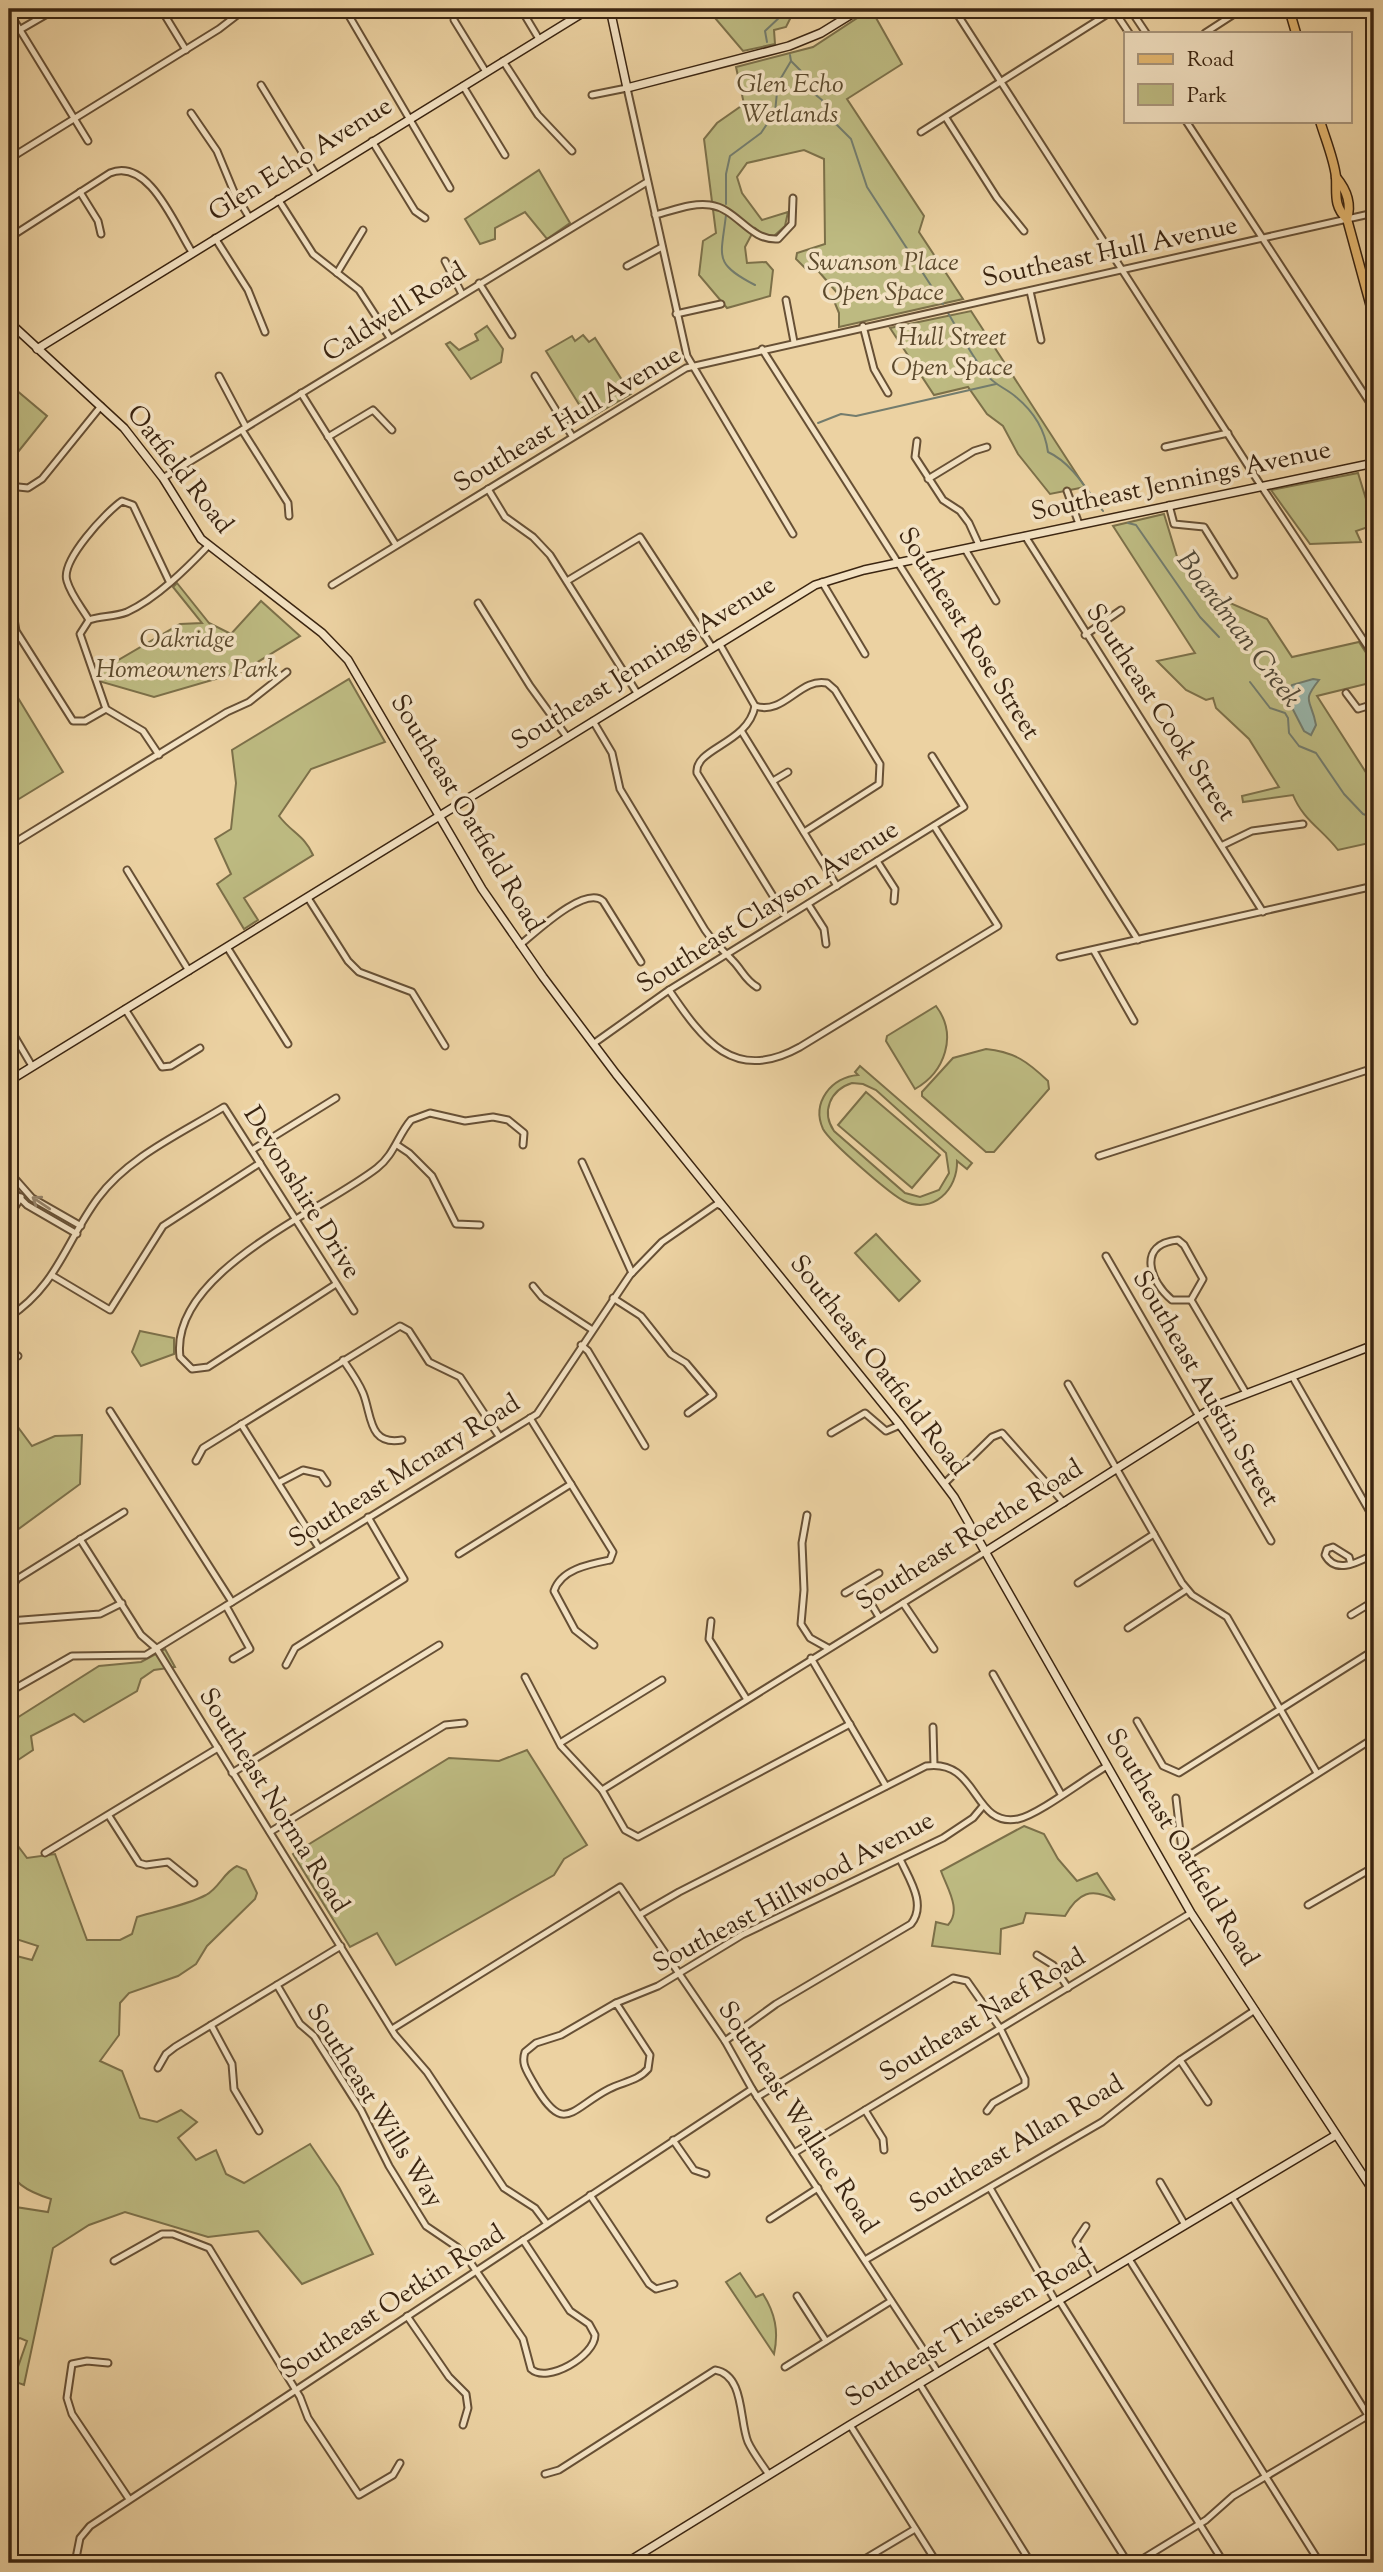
<svg xmlns="http://www.w3.org/2000/svg" width="1383" height="2572" font-family="'Sorts Mill Goudy',serif">
	<rect width="100%" height="100%" fill="#ecd2a2"/>
	<filter id="stains"><feTurbulence type="fractalNoise" baseFrequency=".00286" numOctaves="4"/><feColorMatrix values="0 0 0 0 .2 0 0 0 0 .09 0 0 0 0 .02 0 0 0 .5 -.17"/></filter>
	<radialGradient id="worn" r=".72"><stop offset=".6" stop-color="#630" stop-opacity="0"/><stop offset="1" stop-color="#630" stop-opacity=".3"/></radialGradient>
	<g fill="#bdba81" stroke="#7c7049" stroke-width="2" fill-rule="evenodd">
		<polygon points="743,9 795,9 786,27 774,30 775,44 743,51 715,18"/>
		<polygon points="871,9 902,64 847,99 924,216 919,232 963,299 839,327 839,313 834,301 839,295 814,266 808,271 796,259 797,253 825,244 824,159 804,150 747,163 737,177 742,193 762,220 788,212 785,226 774,236 764,235 755,228 745,247 747,263 766,262 773,270 770,296 727,308 699,275 703,241 716,233 704,139 717,123 744,104 736,67 813,47"/>
		<polygon points="539,170 570,223 547,239 525,212 495,228 495,239 480,244 465,219"/>
		<polygon points="971,311 1085,487 1050,494 1018,454 1003,426 987,414 968,387 934,395 890,328"/>
		<polygon points="487,326 503,349 501,362 471,379 446,344 450,342 459,350 478,340 475,334"/>
		<polygon points="583,335 589,342 595,338 631,394 588,419 546,351 572,336 575,341"/>
		<polygon points="9,384 47,416 18,452 9,445"/>
		<polygon points="1358,473 1374,525 1356,531 1361,542 1310,544 1271,490"/>
		<path d="M1164,514L1178,560L1189,569L1195,566L1223,600L1267,619L1292,657L1359,642L1374,665V682L1317,696L1374,785V842L1338,850C1322,829 1303,820 1293,795L1243,802L1242,796L1279,787L1249,739L1216,708L1213,698L1206,700L1186,690L1157,661L1195,653L1113,526Z"/>
		<polygon points="177,583 209,623 231,634 261,601 300,636 243,671 154,697 102,682 98,672 180,624 202,623 173,587"/>
		<path d="M349,679L385,742L311,769L279,816C292,833 305,836 313,855L244,898L258,920L244,929L217,884L231,874L215,839L231,829L236,783L232,750Z"/>
		<polygon points="9,683 63,772 9,805"/>
		<path d="M936,1006C958,1035 945,1072 915,1089L886,1041L887,1036Z"/>
		<path d="M986,1049C1015,1052 1028,1062 1048,1081L1049,1089L994,1152H986L922,1096V1092L953,1058Z"/>
		<path d="M860,1066L972,1163L967,1169L957,1161C958,1189 933,1215 904,1201C890,1194 830,1142 823,1129C811,1102 832,1077 858,1075L855,1072ZM852,1083L863,1084L876,1090L946,1153L949,1173L939,1190L920,1197L905,1193L834,1131C821,1112 830,1090 852,1083Z"/>
		<polygon points="866,1092 940,1155 912,1188 838,1125"/>
		<polygon points="876,1234 920,1281 899,1301 855,1253"/>
		<polygon points="140,1331 174,1338 174,1354 141,1366 132,1352"/>
		<polygon points="9,1415 32,1446 55,1436 82,1435 80,1484 9,1536"/>
		<polygon points="165,1649 175,1667 154,1670 141,1679 137,1691 84,1722 74,1714 31,1736 33,1750 9,1766 9,1723 99,1666 141,1662"/>
		<polygon points="527,1750 587,1845 564,1859 554,1875 396,1965 377,1933 350,1947 293,1854 449,1758 499,1761"/>
		<path d="M1024,1826L1044,1834L1058,1859L1077,1881L1097,1873L1115,1900C1091,1887 1078,1893 1065,1916L1026,1913L1023,1923L1001,1929L1000,1954L932,1946L936,1922L948,1925C962,1910 947,1888 941,1871Z"/>
		<path d="M9,1834L27,1858L55,1854L87,1940H120L132,1934L137,1917C159,1910 185,1906 206,1895C220,1887 223,1873 237,1866L246,1870L257,1893L255,1899L207,1946L196,1964L178,1976L129,1993L120,2003L119,2035L100,2061L122,2071L140,2118L157,2122L181,2110L197,2122L178,2138L196,2160L216,2150L226,2174L244,2183L310,2144L339,2187L373,2254L302,2284L258,2231L208,2237L125,2212L89,2225L53,2248L24,2385L13,2381L27,2341L20,2338L9,2343V2206L48,2212L51,2199C32,2193 4,2182 9,2155C11,2142 15,2136 9,2123V1954L32,1960L38,1946L10,1937L9,1940Z"/>
		<path d="M740,2273L756,2297L763,2294C775,2313 779,2331 774,2354L726,2282Z"/>
	</g>
	<path fill="#99b6ab" stroke="#737c6d" stroke-width="2" d="M1313,679L1319,680C1301,703 1311,698 1316,725L1311,735L1304,731L1287,698L1292,685Z"/>
	<g fill="none" stroke-linecap="round" stroke-linejoin="round">
		<g stroke="#737c6d" stroke-width="2">
			<polyline points="767,42 765,31 781,16 782,9"/>
			<polyline points="790,55 791,61 801,71 807,88 822,100 827,115 851,139 867,187 943,304"/>
			<polyline points="726,204 726,174 730,156 761,133 775,112 778,83 791,61"/>
			<path d="M726,215C721,258 713,263 755,285"/>
			<path d="M948,313C960,333 971,355 986,374C994,385 1006,388 1016,397C1033,411 1045,430 1048,452C1072,463 1087,490 1103,511"/>
			<polyline points="818,423 841,414 856,416 996,384"/>
			<polyline points="1128,523 1136,525 1200,617 1219,637"/>
			<polyline points="1250,682 1270,708 1285,713 1288,718 1289,733 1299,746 1316,753 1344,794 1363,814 1374,818"/>
		</g>
		<g stroke="#675035" stroke-width="9">
			<g id="street">
				<polyline points="161,9 186,50"/>
				<polyline points="345,9 450,188"/>
				<polyline points="521,9 539,39"/>
				<polyline points="954,9 1258,481 1374,656"/>
				<polyline points="1113,9 1129,33"/>
				<polyline points="1130,9 1146,33"/>
				<polyline points="9,12 88,141"/>
				<polyline points="454,20 486,72"/>
				<polyline points="1205,33 1242,9"/>
				<polyline points="9,36 47,14 76,9"/>
				<polyline points="503,61 538,115 572,151"/>
				<polyline points="261,85 316,175"/>
				<polyline points="463,86 505,155"/>
				<polyline points="592,95 627,88 687,356 793,534"/>
				<polyline points="191,113 217,151 234,192 249,217"/>
				<polyline points="946,118 997,198 1024,231"/>
				<polyline points="1186,121 1374,409"/>
				<polyline points="921,132 1114,10"/>
				<polyline points="372,141 415,211 425,218"/>
				<polyline points="9,159 219,29 245,9"/>
				<polyline points="80,192 98,221 101,234"/>
				<polyline points="278,199 313,254 359,290 390,338"/>
				<path d="M655,215C672,211 693,202 710,205C738,209 749,241 778,239L792,224L793,198"/>
				<path d="M9,238L110,173C149,157 175,226 192,252"/>
				<polyline points="215,238 248,290 265,332"/>
				<polyline points="445,261 462,294"/>
				<polyline points="627,266 662,247"/>
				<polyline points="337,273 363,230"/>
				<polyline points="479,283 512,335"/>
				<polyline points="1030,291 1041,340"/>
				<polyline points="786,300 794,342"/>
				<polyline points="676,314 721,304"/>
				<polyline points="863,326 874,369 888,393"/>
				<polyline points="762,349 1138,940"/>
				<polyline points="219,376 246,427"/>
				<polyline points="535,376 572,436"/>
				<polyline points="301,393 396,545"/>
				<polyline points="242,430 288,503 289,516"/>
				<polyline points="328,437 373,410 392,430"/>
				<polyline points="917,441 915,457 943,500 960,511 969,523 979,545"/>
				<polyline points="1165,447 1228,433"/>
				<polyline points="163,478 647,182"/>
				<polyline points="928,479 974,451 987,447"/>
				<polyline points="9,486 28,488 42,479 101,406"/>
				<polyline points="488,489 505,517 533,537 550,555 637,693"/>
				<polyline points="1067,491 1079,524"/>
				<polyline points="1169,505 1174,524 1204,527 1234,575"/>
				<polyline points="1025,536 1263,912"/>
				<polyline points="965,549 996,601"/>
				<polyline points="567,581 640,537 712,647"/>
				<polyline points="822,582 865,654"/>
				<polyline points="332,585 686,368 1374,213"/>
				<polyline points="478,603 530,686 567,737"/>
				<polyline points="14,619 16,631 73,721 85,721 106,709"/>
				<path d="M89,620C82,608 71,595 67,581C60,561 106,512 122,501L133,505L169,581"/>
				<polyline points="1085,635 1121,610"/>
				<polyline points="719,643 755,706"/>
				<polyline points="1346,693 1358,709 1374,704"/>
				<path d="M755,706C784,716 800,677 827,683L835,690L880,764L879,784L804,832"/>
				<path d="M755,706C748,744 694,748 697,773L786,917"/>
				<path d="M593,721L612,753L620,789L705,930C714,943 723,950 733,961C742,970 745,980 757,987"/>
				<polyline points="742,732 837,886"/>
				<path d="M159,755L143,731L106,709L80,634L89,620C101,616 114,617 127,612C157,598 186,569 208,546"/>
				<polyline points="773,781 788,772"/>
				<polyline points="1223,845 1252,831 1303,824"/>
				<polyline points="9,846 227,712 249,702 287,672"/>
				<polyline points="877,861 895,889 894,901"/>
				<polyline points="127,870 189,971"/>
				<polyline points="308,898 348,961 359,972 412,992 445,1046"/>
				<polyline points="808,904 824,929 826,944"/>
				<path d="M520,945C536,932 585,885 603,901L641,962"/>
				<polyline points="227,947 288,1044"/>
				<polyline points="1094,951 1134,1021"/>
				<polyline points="1060,957 1374,886"/>
				<path d="M669,990C703,1040 734,1084 800,1047L998,926L934,826"/>
				<polyline points="125,1009 162,1067 171,1066 200,1048"/>
				<polyline points="9,1027 32,1066"/>
				<polyline points="593,1044 669,990 964,807 932,756"/>
				<polyline points="397,1145 409,1153 432,1176 456,1224 480,1225"/>
				<polyline points="252,1150 336,1098"/>
				<polyline points="1099,1156 1374,1068"/>
				<polyline points="582,1162 632,1273"/>
				<polyline points="9,1172 32,1198 81,1226"/>
				<polyline points="9,1187 27,1205 77,1234"/>
				<polyline points="9,1217 21,1197"/>
				<path d="M1178,1240L1184,1245L1203,1279L1191,1300H1172C1150,1282 1136,1244 1178,1240Z"/>
				<polyline points="1106,1256 1271,1541"/>
				<polyline points="53,1276 110,1310 163,1226 260,1163"/>
				<path d="M336,1284L208,1367L192,1369L180,1357C169,1272 322,1211 377,1168C394,1155 398,1135 411,1120L430,1113L465,1121L493,1117L508,1120L524,1133L523,1145"/>
				<polyline points="533,1286 542,1297 591,1329"/>
				<polyline points="613,1298 641,1316 671,1354 686,1363 713,1395 688,1413"/>
				<polyline points="1191,1300 1246,1393"/>
				<path d="M9,1317C57,1286 66,1241 98,1198C128,1157 182,1133 224,1107L354,1311"/>
				<polyline points="581,1345 588,1351 645,1446"/>
				<polyline points="9,1350 18,1356"/>
				<path d="M343,1360C350,1370 358,1381 363,1393C372,1415 368,1446 402,1440"/>
				<polyline points="1292,1376 1374,1519"/>
				<polyline points="1068,1384 1182,1583 1192,1595 1227,1617 1317,1773"/>
				<polyline points="110,1411 232,1602"/>
				<path d="M530,1418L613,1552L610,1560C590,1564 561,1569 554,1591L575,1630L594,1645"/>
				<polyline points="241,1424 319,1548"/>
				<polyline points="831,1433 865,1413 886,1431 900,1425"/>
				<polyline points="196,1461 203,1448 400,1326 409,1331 429,1362 460,1377 499,1436"/>
				<polyline points="280,1482 303,1470 321,1474 327,1483"/>
				<polyline points="945,1483 992,1437 1002,1433 1064,1503"/>
				<polyline points="807,1515 802,1543 804,1590 801,1624 810,1638 828,1648"/>
				<polyline points="80,1539 141,1635 156,1648 395,2035 427,2072 504,2188 535,2208 547,2224"/>
				<polyline points="459,1554 571,1484"/>
				<path d="M1351,1564L1349,1557L1333,1547L1327,1549L1325,1555C1336,1575 1358,1562 1374,1554"/>
				<polyline points="1078,1583 1154,1534"/>
				<polyline points="860,1585 879,1617"/>
				<polyline points="9,1591 17,1579 124,1512"/>
				<polyline points="845,1593 879,1573"/>
				<polyline points="903,1603 934,1649"/>
				<polyline points="226,1606 250,1649 233,1659"/>
				<polyline points="1351,1615 1374,1601"/>
				<polyline points="9,1621 100,1614 122,1603"/>
				<polyline points="711,1621 709,1639 746,1698"/>
				<polyline points="1128,1628 1186,1590"/>
				<polyline points="811,1658 886,1786"/>
				<polyline points="286,1665 295,1648 404,1579 368,1517"/>
				<polyline points="993,1674 1061,1794"/>
				<polyline points="525,1677 561,1746 602,1790 625,1830 638,1837 850,1724"/>
				<polyline points="9,1692 72,1656 146,1655 537,1414 630,1275 662,1242 717,1204 721,1206"/>
				<polyline points="1137,1721 1163,1766 1179,1773 1374,1650"/>
				<polyline points="933,1727 934,1765"/>
				<polyline points="560,1743 662,1680"/>
				<polyline points="232,1773 439,1645"/>
				<polyline points="602,1790 985,1552"/>
				<polyline points="1176,1798 1183,1859 1374,1738"/>
				<polyline points="109,1816 139,1863 146,1865 168,1862 194,1883"/>
				<polyline points="270,1832 445,1725 464,1723"/>
				<polyline points="45,1853 218,1748"/>
				<polyline points="1308,1905 1374,1867"/>
				<path d="M641,1914L679,1892L926,1766C979,1758 972,1828 1018,1819C1038,1815 1086,1778 1107,1766"/>
				<polyline points="1037,1955 1053,1965 1068,1988"/>
				<path d="M277,1985L300,2024L314,2036L361,2110L389,2166L426,2226L457,2247L468,2259L523,2339L531,2369C547,2384 595,2356 595,2335L589,2324L570,2311L523,2240"/>
				<polyline points="616,2003 658,1986 742,1935 943,1838 973,1818 983,1806"/>
				<path d="M616,2003L650,2055L648,2069C638,2081 622,2082 609,2089C570,2109 564,2137 533,2082C527,2071 521,2064 525,2052L536,2043L561,2035Z"/>
				<polyline points="211,2025 232,2064 234,2089 259,2131"/>
				<polyline points="392,2029 620,1887 725,2041 752,2089 938,2372"/>
				<path d="M725,2041L776,2004L911,1924C927,1904 909,1879 900,1859"/>
				<polyline points="1180,2060 1208,2102"/>
				<polyline points="158,2068 166,2054 175,2047 341,1946"/>
				<polyline points="757,2097 953,1978 967,1981 1000,2028 1025,2079 1025,2085 993,2103 987,2111"/>
				<polyline points="865,2110 883,2139 884,2150"/>
				<polyline points="673,2140 694,2170 706,2174"/>
				<path d="M794,2153C927,2073 1059,1993 1191,1913"/>
				<polyline points="1160,2182 1185,2225"/>
				<polyline points="990,2188 1056,2302"/>
				<polyline points="590,2195 649,2284 656,2289 674,2284"/>
				<polyline points="1232,2197 1374,2425"/>
				<polyline points="770,2219 818,2188"/>
				<polyline points="1086,2226 1076,2241 1096,2278"/>
				<polyline points="1129,2259 1320,2563"/>
				<polyline points="865,2260 1102,2122 1180,2060 1255,2010"/>
				<polyline points="114,2261 162,2234 173,2234 209,2248 300,2397 308,2418 359,2495 393,2475 400,2463"/>
				<polyline points="797,2296 826,2341"/>
				<polyline points="1059,2300 1224,2563"/>
				<polyline points="407,2316 449,2377 466,2394 468,2408 463,2425"/>
				<polyline points="989,2342 1128,2563"/>
				<polyline points="108,2363 87,2361 72,2364 67,2398 72,2414 129,2499"/>
				<polyline points="785,2367 891,2301"/>
				<polyline points="919,2383 1031,2563"/>
				<polyline points="850,2425 937,2563"/>
				<path d="M545,2474L559,2470L715,2370C745,2375 739,2421 748,2442C753,2453 762,2464 769,2475"/>
				<polyline points="75,2563 80,2538 90,2526 752,2089"/>
				<polyline points="755,2563 773,2560 788,2563"/>
				<polyline points="858,2563 915,2529"/>
				<polyline points="1136,2563 1206,2520 1233,2496 1374,2412"/>
			</g>
		</g>
		<g stroke="#3b2511" stroke-width="10">
			<g id="secondary">
				<polyline points="610,9 627,88 789,46 821,33 860,9"/>
				<polyline points="9,322 124,428 163,478 201,539 322,633 348,660 482,889 543,977 616,1074 900,1425 954,1497 1191,1913 1374,2192"/>
				<polyline points="37,349 589,9"/>
				<polyline points="9,1081 815,585 864,570 1374,463"/>
				<polyline points="985,1552 1217,1405 1374,1345"/>
				<polyline points="626,2563 850,2425 1336,2135"/>
			</g>
		</g>
		<g stroke="#3b2511" stroke-width="11">
			<g id="primary">
				<polyline points="1289,9 1296,33"/>
				<path d="M1320,121C1325,138 1334,159 1336,177C1337,193 1333,206 1347,219L1374,318"/>
				<path d="M1336,177C1346,189 1352,203 1347,219"/>
			</g>
		</g>
		<use href="#street" stroke="#f3e2c3" stroke-width="5"/>
		<use href="#secondary" stroke="#f3e2c3" stroke-width="7"/>
		<use href="#primary" stroke="#e6b971" stroke-width="8"/>
	</g>
	<defs><path id="oneway-shaft" d="M-6 0H5M1.5-3L5.5 0L1.5 3" fill="none" stroke-width="1.6" stroke-linecap="round" stroke-linejoin="round" transform="scale(1.75)"/></defs>
	<use stroke="#97846a" href="#oneway-shaft" transform="translate(41 1203) rotate(-146)"/>
	<g text-anchor="middle" dominant-baseline="central" stroke-width="7" stroke-linejoin="round" paint-order="stroke">
		<g font-size="26" font-style="italic" fill="#5c4a2d" stroke="#f3e2c3">
			<text x="790" y="85">Glen Echo<tspan x="790" dy="30">Wetlands</tspan></text>
			<text x="883" y="263">Swanson Place<tspan x="883" dy="30">Open Space</tspan></text>
			<text x="952" y="338">Hull Street<tspan x="952" dy="30">Open Space</tspan></text>
			<text x="187" y="640">Oakridge<tspan x="187" dy="30">Homeowners Park</tspan></text>
		</g>
		<g font-size="26" fill="#3b2511" stroke="#f3e2c3">
			<text transform="translate(301 160) rotate(-32)">Glen Echo Avenue</text>
			<text transform="translate(1110 253) rotate(-12)">Southeast Hull Avenue</text>
			<text transform="translate(395 313) rotate(-32)">Caldwell Road</text>
			<text transform="translate(568 420) rotate(-31)">Southeast Hull Avenue</text>
			<text transform="translate(179 470) rotate(52)">Oatfield Road</text>
			<text transform="translate(1181 482) rotate(-12)">Southeast Jennings Avenue</text>
			<text transform="translate(968 634) rotate(58)">Southeast Rose Street</text>
			<text transform="translate(644 664) rotate(-32)">Southeast Jennings Avenue</text>
			<text transform="translate(1160 713) rotate(57)">Southeast Cook Street</text>
			<text transform="translate(466 814) rotate(59)">Southeast Oatfield Road</text>
			<text transform="translate(768 908) rotate(-32)">Southeast Clayson Avenue</text>
			<text transform="translate(301 1193) rotate(58)">Devonshire Drive</text>
			<text transform="translate(878 1366) rotate(52)">Southeast Oatfield Road</text>
			<text transform="translate(1205 1389) rotate(60)">Southeast Austin Street</text>
			<text transform="translate(405 1472) rotate(-32)">Southeast Mcnary Road</text>
			<text transform="translate(970 1536) rotate(-32)">Southeast Roethe Road</text>
			<text transform="translate(273 1801) rotate(58)">Southeast Norma Road</text>
			<text transform="translate(1181 1848) rotate(59)">Southeast Oatfield Road</text>
			<text transform="translate(794 1893) rotate(-28)">Southeast Hillwood Avenue</text>
			<text transform="translate(983 2016) rotate(-31)">Southeast Naef Road</text>
			<text transform="translate(374 2106) rotate(58)">Southeast Wills Way</text>
			<text transform="translate(797 2118) rotate(57)">Southeast Wallace Road</text>
			<text transform="translate(1017 2145) rotate(-31)">Southeast Allan Road</text>
			<text transform="translate(393 2303) rotate(-33)">Southeast Oetkin Road</text>
			<text transform="translate(969 2329) rotate(-31)">Southeast Thiessen Road</text>
		</g>
		<g font-size="28" font-style="italic" fill="#524938" stroke="#f3e2c3">
			<text transform="translate(1238 630) rotate(53)">Boardman Creek</text>
		</g>
	</g>
	<rect width="1383" height="2572" fill="none" stroke="#ecd2a2" stroke-width="35"/>
	<rect x="10" y="10" width="1362" height="2551" fill="none" stroke="#3b2511" stroke-width="3.5"/>
	<rect x="18" y="18" width="1348" height="2537" fill="none" stroke="#3b2511" stroke-width="2"/>
	<rect x="1124" y="32" width="228" height="91" fill="#f3e2c3" stroke="#a9967c" stroke-width="2"/>
	<rect x="1138" y="54" width="35" height="10" fill="#e6b971" stroke="#a9967c" stroke-width="2"/>
	<text x="1187" y="66" font-size="21" fill="#3b2511">Road</text>
	<rect x="1138" y="84" width="35" height="21" fill="#bdba81" stroke="#a9967c" stroke-width="2"/>
	<text x="1187" y="102" font-size="21" fill="#3b2511">Park</text>
	<rect width="100%" height="100%" filter="url(#stains)"/>
	<rect width="100%" height="100%" fill="url(#worn)"/>
</svg>
